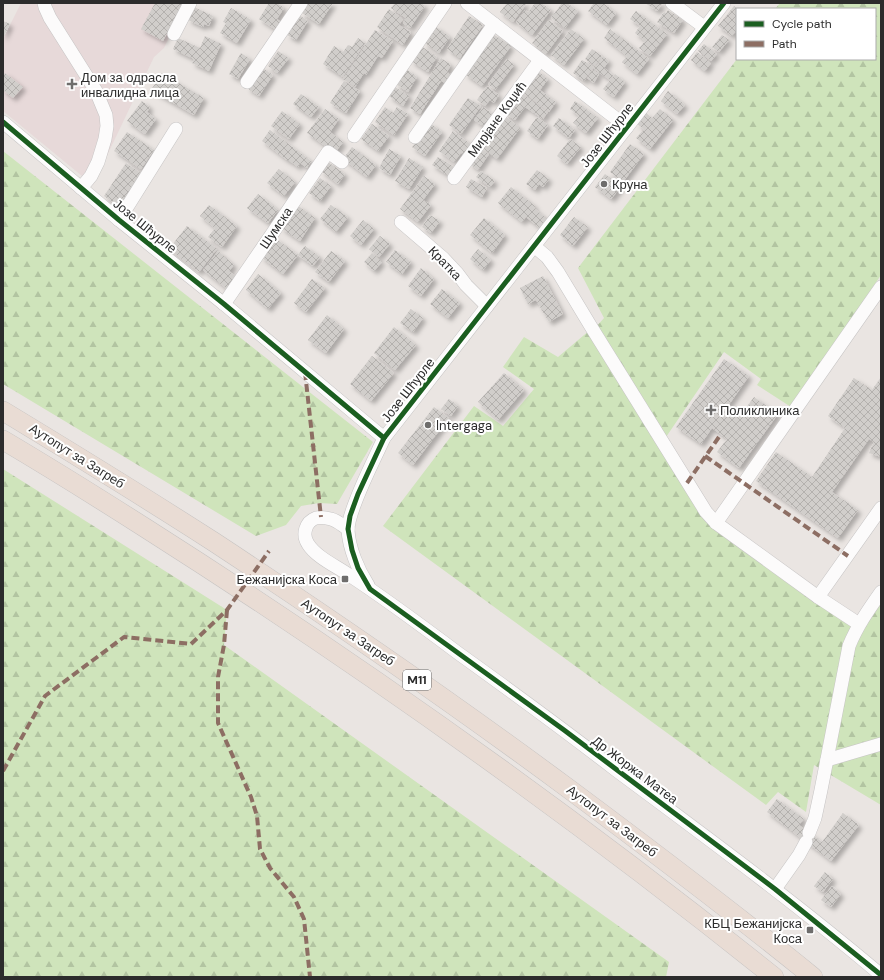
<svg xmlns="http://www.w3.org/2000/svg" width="884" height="980" font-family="'DM Sans',sans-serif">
	<defs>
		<pattern id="forest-firs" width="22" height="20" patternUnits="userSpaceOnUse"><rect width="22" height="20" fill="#cfe4bb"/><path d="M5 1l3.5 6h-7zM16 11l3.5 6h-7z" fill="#b2c4a1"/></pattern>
		<pattern id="building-cross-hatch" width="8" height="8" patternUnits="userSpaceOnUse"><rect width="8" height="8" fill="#d1cecb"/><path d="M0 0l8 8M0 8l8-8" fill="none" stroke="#b4b1ae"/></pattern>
		<filter id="shadow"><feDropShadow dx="3.5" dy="3.5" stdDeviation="2" flood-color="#0004"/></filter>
	</defs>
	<rect width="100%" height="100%" fill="#eae5e2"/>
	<polygon fill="#e7d9d9" points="21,3 186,3 164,48 154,57 93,185 3,111 3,39"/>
	<g fill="url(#forest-firs)">
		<polygon points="780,3 881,3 881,275 791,407 757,385 761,379 724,352 664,440 596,327 604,318 578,268 737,59 875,59 875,9 775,9"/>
		<polygon points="3,151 373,442 337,504 319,503 301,506 286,525 256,536 3,384"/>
		<polygon points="590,330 714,528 861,628 881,600 881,805 814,765 806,812 778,792 766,805 383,526 474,406 503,426 534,389 503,367 524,337 558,357"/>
		<polygon points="3,469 227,610 224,645 669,962 666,977 3,977"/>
	</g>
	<g fill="url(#building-cross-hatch)" filter="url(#shadow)">
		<polygon points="155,3 183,3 163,41 141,29"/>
		<polygon points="269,3 277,3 284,8 277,19 281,22 276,30 259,19"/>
		<polygon points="309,3 333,3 319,24 302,13"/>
		<polygon points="395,3 421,3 425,6 410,28 403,23 406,18 391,8"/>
		<polygon points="507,3 527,3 513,22 500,12"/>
		<polygon points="535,3 541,3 551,10 532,35 516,22 525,10 528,12"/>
		<polygon points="562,3 567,3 578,11 565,28 551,18"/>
		<polygon points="594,3 603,3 616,13 607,25 588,11"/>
		<polygon points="645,3 663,3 657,11"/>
		<polygon points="734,6 737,9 737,30 732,36 718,26"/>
		<polygon points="194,7 213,16 209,26 204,24 203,27 188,20"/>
		<polygon points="231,8 251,20 237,43 220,33 226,23 223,22"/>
		<polygon points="389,9 403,19 399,25 411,32 403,45 377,27"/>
		<polygon points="668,10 683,20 674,33 657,22 664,12 666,13"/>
		<polygon points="636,11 667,34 650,56 639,48 645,41 635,33 640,26 630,19"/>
		<polygon points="299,15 308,21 296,40 287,35"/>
		<polygon points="469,16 483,25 460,58 447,49"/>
		<polygon points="549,20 563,31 546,54 532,43"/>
		<polygon points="3,21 10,24 3,38"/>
		<polygon points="435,26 450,37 439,53 424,42"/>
		<polygon points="571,29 584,39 564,65 551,55"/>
		<polygon points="610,29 649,59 637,74 622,62 627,56 604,38"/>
		<polygon points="375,30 393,41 382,58 378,56 366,75 364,73 355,87 343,79"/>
		<polygon points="493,34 511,46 482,86 465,74"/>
		<polygon points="722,35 729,40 719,52 712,47"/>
		<polygon points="205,36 221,44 209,71 192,63 194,59 173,49 178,38 200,48"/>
		<polygon points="358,38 365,43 343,77 323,64 334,46 343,52 348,45 352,47"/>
		<polygon points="704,44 717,54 711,61 698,51"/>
		<polygon points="421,46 437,57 428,72 411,61"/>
		<polygon points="592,49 602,56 595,66 585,59"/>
		<polygon points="278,51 289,58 277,73 268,66"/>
		<polygon points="697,52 711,63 705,71 691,60"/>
		<polygon points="241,53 250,59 238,79 229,74"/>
		<polygon points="603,56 609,61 604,68 613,75 610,80 594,69"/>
		<polygon points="441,58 451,65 447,72 452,75 447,84 441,81 420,114 410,108"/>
		<polygon points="507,59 514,65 495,90 488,84"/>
		<polygon points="582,60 594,67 584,81 573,73"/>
		<polygon points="261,67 273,75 259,96 247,88"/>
		<polygon points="406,69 417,77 408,92 396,84"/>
		<polygon points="536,70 548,79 540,90 556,102 549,112 521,91"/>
		<polygon points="593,70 599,74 594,83 587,78"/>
		<polygon points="5,73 23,87 13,98 3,90 3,76"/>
		<polygon points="162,73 204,98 194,115 151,90"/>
		<polygon points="615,74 625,82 614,97 603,89"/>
		<polygon points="344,81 360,91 346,113 330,103"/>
		<polygon points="487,86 499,95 494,103 490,100 485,106 477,100"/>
		<polygon points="395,87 409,96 403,106 389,96"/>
		<polygon points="668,91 685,105 677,114 661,101"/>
		<polygon points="520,92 548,112 543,119 525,107 515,120 505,113"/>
		<polygon points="301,94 319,107 311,117 293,104"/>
		<polygon points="468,98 481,106 461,134 449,125"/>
		<polygon points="142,101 150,107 147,112 156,119 145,134 127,121"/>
		<polygon points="575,101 598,118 586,133 573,123 579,116 570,109"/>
		<polygon points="385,107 393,113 397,107 408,114 394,135 375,122"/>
		<polygon points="483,107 494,115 485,127 474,120"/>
		<polygon points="325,109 339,119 330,132 343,142 335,153 307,133"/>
		<polygon points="660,109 673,120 650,149 636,138 644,129 637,124 646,113 652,118"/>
		<polygon points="282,111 300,124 289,139 271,126"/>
		<polygon points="504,115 520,128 497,159 480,146"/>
		<polygon points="537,117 548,125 538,139 527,131"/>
		<polygon points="559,118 575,130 569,138 553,126"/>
		<polygon points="430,123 442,132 425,156 412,147"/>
		<polygon points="372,124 389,136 378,151 361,139"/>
		<polygon points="270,130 311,161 307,168 300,163 298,167 288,160 288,161 262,141"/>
		<polygon points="453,131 473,146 466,156 461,153 454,162 439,151"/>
		<polygon points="127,132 154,150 141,169 114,151"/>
		<polygon points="570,139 581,147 567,164 557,156"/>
		<polygon points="630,144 644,154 623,182 610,172"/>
		<polygon points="352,147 376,165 367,177 343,159"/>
		<polygon points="480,148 489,154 478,170 469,163"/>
		<polygon points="389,149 401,156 390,175 379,168"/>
		<polygon points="438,157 454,167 449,176 432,165"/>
		<polygon points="409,158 423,167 409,189 395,181"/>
		<polygon points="328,162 345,174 338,184 321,171"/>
		<polygon points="126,163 142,174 120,207 104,196"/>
		<polygon points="279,169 295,182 284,196 267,183"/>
		<polygon points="537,170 549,179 543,187 539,184 535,190 526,184"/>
		<polygon points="481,171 495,181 490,187 476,177"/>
		<polygon points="605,174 621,187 611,199 595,187"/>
		<polygon points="424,176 435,184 423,200 431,205 418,222 400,209"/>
		<polygon points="320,178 331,186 320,201 309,193"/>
		<polygon points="471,179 487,188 482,197 466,187"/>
		<polygon points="511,187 535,206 534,208 547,219 540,228 526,217 522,222 498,203"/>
		<polygon points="258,194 278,210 268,223 247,208"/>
		<polygon points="209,205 237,226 222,247 208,237 215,228 200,216"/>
		<polygon points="297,205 315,218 300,241 281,228"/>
		<polygon points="331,205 348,217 336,232 320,219"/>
		<polygon points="430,215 440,221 431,233 422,227"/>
		<polygon points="574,217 588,227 573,246 560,235"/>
		<polygon points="484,218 505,235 492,253 470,235"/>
		<polygon points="363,220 374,229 361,245 350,236"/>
		<polygon points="187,226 217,249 199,272 169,249"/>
		<polygon points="380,236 390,244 379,257 369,249"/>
		<polygon points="275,238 298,255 283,274 261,257"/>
		<polygon points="305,246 320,257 313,266 298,255"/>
		<polygon points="478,249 491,260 483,270 470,259"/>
		<polygon points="395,250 411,262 402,274 386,262"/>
		<polygon points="218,251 234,265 229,271 237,277 227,289 203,270"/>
		<polygon points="331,251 345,261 329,282 315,272"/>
		<polygon points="372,253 382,262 374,271 364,262"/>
		<polygon points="421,268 434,279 421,296 408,286"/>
		<polygon points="258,274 281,293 268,309 246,290"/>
		<polygon points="543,276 563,314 549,322 536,300 528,304 520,288"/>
		<polygon points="312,279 325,288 306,312 294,303"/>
		<polygon points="442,289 460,303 448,318 430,304"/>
		<polygon points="411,309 423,318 413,332 400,323"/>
		<polygon points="327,315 344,329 326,353 308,340"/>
		<polygon points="394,327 416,345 395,370 374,353"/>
		<polygon points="372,356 394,373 371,401 350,384"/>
		<polygon points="724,359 749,376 728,406 741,415 754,397 778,414 739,468 717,452 727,439 712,428 701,444 676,427"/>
		<polygon points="504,373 524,390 498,420 478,402"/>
		<polygon points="881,377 881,457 869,453 874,442 869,439 832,492 858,510 838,538 756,481 776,452 812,477 845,428 828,416 854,378 872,390"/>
		<polygon points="449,399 458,406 451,416 441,409"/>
		<polygon points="434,407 449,418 413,465 398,453"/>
		<polygon points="777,799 804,819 799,825 822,842 843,813 859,825 831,861 767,812"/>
		<polygon points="825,872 833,879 823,892 814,886"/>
		<polygon points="832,886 841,894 831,907 821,900"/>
	</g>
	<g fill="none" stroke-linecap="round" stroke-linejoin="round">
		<g stroke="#c6c4c4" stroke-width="14">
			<g id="minor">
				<polyline points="44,3 45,7 50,18 96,91 106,115 107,126 105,139 98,162 91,176 81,188"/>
				<polyline points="467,3 627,127"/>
				<polyline points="672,3 704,27"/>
				<polyline points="174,34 190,3"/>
				<polyline points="247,82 301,3"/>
				<polyline points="3,122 119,220 224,304 384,438"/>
				<polyline points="354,136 445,3"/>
				<polyline points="415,137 494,24"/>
				<polyline points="454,178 540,60"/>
				<polyline points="119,220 176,129"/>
				<polyline points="401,222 443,258 457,273 466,285 487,306"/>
				<polyline points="534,246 547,257 558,272 590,325 706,512 716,523 818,597 859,624"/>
				<polyline points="224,304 328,152 342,162"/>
				<polyline points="716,523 881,287"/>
				<path d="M348,529C343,526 338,521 331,519C327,518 320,517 316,518C305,522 302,535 308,544C316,557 336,566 349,575C386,599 422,626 458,653C511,691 564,730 616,770C706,837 796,903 881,975"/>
				<path d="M368,585C358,570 349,548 348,530C348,521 352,511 355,503C363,481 374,460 384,438L724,3"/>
				<polyline points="818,597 881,508"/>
				<polyline points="827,760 881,744"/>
				<path d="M809,833L815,818L821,790L849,646C857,626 869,609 881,592"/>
				<polyline points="775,889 799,855 806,842"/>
			</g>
		</g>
		<g stroke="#c6c3c2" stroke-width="20">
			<g id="highway">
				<path d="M3,411C74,454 144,497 214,542C334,621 453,703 569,789C651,850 733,912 813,977"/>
				<path d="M3,440C52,469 100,499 147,529C364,667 573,816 774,977"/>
			</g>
		</g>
		<use href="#minor" stroke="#fcfbfb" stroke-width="13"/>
		<use href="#highway" stroke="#e9dcd4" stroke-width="19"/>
		<g stroke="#8d6e63" stroke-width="4" stroke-dasharray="8 4" stroke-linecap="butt">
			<polyline points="305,372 321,517"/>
			<polyline points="705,456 848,556"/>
			<polyline points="687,483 721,434"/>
			<polyline points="227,610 224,645 218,677 218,723 251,797 257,816 260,849 270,868 294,897 304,919 310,977"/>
			<polyline points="3,771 45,696 124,637 191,644 227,610 269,551"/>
		</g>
		<g stroke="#fff" stroke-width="8">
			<g id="cycleway">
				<polyline points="724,3 384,438 358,494 350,516 348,529 352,550 358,568 370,589 564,730 775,889 881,975"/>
				<polyline points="3,122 119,220 224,304 384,438"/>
			</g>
		</g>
		<use href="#cycleway" stroke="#1b5e20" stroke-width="5"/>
	</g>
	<g fill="#6e6d6c" stroke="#fff" stroke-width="1.5">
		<path d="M70 78h4v4h4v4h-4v4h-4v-4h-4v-4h4z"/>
		<circle cx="604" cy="184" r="4"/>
		<path d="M709 404h4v4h4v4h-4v4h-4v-4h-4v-4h4z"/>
		<circle cx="428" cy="425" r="4"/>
		<rect x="341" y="575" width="8" height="8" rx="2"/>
		<rect x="806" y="926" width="8" height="8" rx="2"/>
	</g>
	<g text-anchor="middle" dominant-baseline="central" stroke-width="4" stroke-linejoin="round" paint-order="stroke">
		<rect fill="#fff" stroke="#6b6b6b" stroke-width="1" x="403" y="670" width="28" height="20" rx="3"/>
		<g font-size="12" font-weight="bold" fill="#2c2c2c">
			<text x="417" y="680">M11</text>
		</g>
		<g font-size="13" fill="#2c2c2c" stroke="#fff" text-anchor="start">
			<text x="81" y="77">Дом за одрасла<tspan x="81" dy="15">инвалидна лица</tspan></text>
			<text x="612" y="184">Круна</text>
			<text x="720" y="410">Поликлиника</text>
			<text x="436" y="425">Intergaga</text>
			<text x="337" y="579" text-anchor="end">Бежанијска Коса</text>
			<text x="802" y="923" text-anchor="end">КБЦ Бежанијска<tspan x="802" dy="15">Коса</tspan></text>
		</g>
		<g font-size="13" fill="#2c2c2c" stroke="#fff">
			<text transform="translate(497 119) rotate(-54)">Мирјане Коџић</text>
			<text transform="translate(607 135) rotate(-52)">Јозе Шћурле</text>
			<text transform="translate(145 226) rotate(39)">Јозе Шћурле</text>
			<text transform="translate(276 228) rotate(-56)">Шумска</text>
			<text transform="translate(445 263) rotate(46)">Кратка</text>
			<text transform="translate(408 390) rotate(-52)">Јозе Шћурле</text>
			<text transform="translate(77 456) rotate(32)">Аутопут за Загреб</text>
			<text transform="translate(348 632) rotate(34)">Аутопут за Загреб</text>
			<text transform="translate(635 770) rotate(37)">Др Жоржа Матеа</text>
			<text transform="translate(612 821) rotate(37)">Аутопут за Загреб</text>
		</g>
	</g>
	<rect width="884" height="980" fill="none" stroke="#2c2c2c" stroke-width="8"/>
	<rect x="736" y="8" width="140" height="52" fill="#ffffff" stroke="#ababab"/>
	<rect x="744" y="21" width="20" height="6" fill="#1b5e20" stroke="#ababab"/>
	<text x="772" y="28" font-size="12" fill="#2c2c2c">Cycle path</text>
	<rect x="744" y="41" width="20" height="6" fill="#8d6e63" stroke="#ababab"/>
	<text x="772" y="48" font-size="12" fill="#2c2c2c">Path</text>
</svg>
